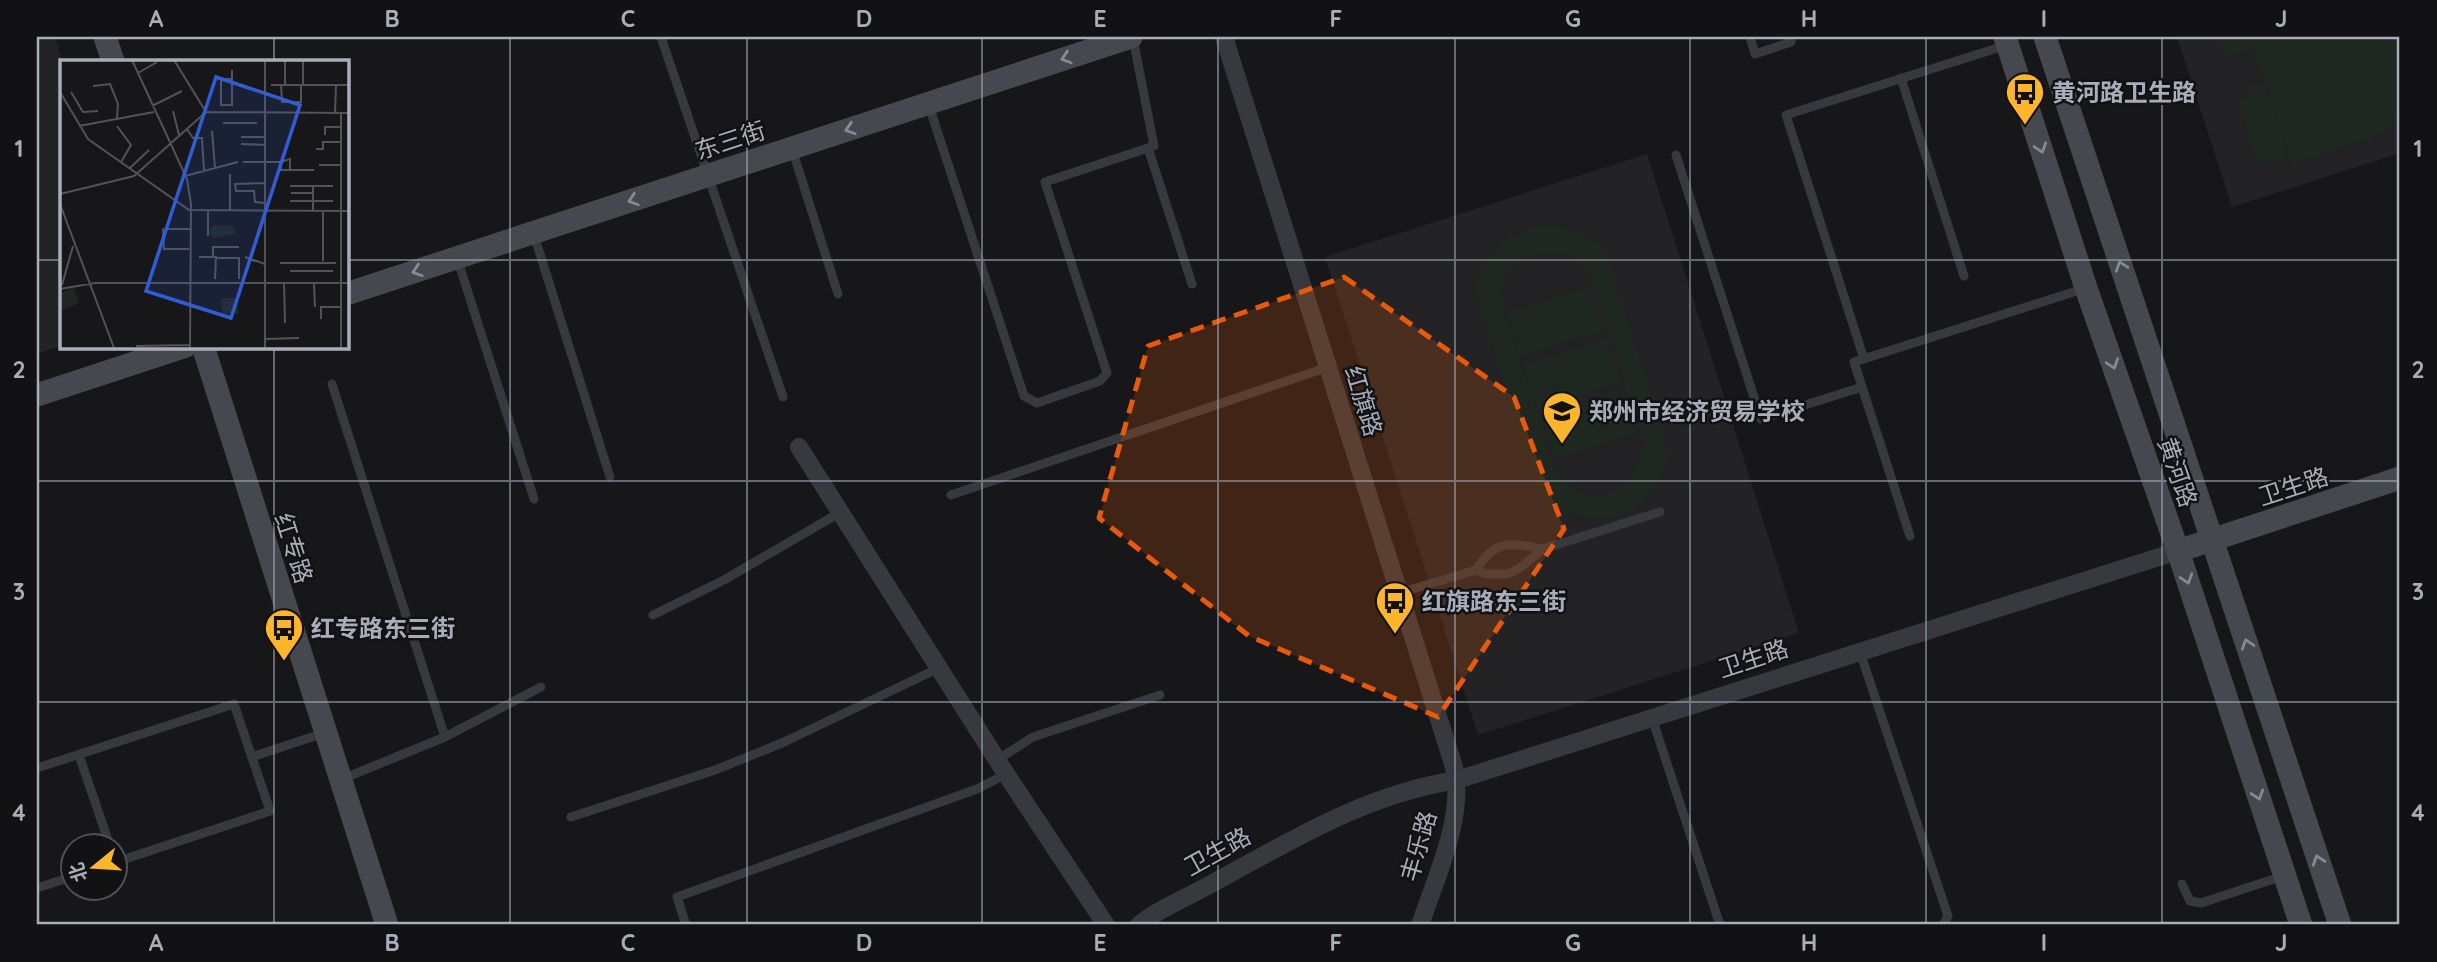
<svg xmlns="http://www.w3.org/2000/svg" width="2437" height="962" font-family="Quicksand,'Noto Sans SC',sans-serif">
	<rect width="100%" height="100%" fill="#171719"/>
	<g fill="#232326">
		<polygon points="37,37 55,37 62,61 61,346 37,354"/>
		<polygon points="2177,37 2400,37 2400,153 2232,207"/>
		<polygon points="1647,154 1799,633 1478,735 1325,257"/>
	</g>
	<g fill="#1e2720" fill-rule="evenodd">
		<polygon points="2218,37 2248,37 2252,50 2225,59"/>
		<polygon points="2251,37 2400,37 2400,113 2385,134 2292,164"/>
		<polygon points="2257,83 2265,87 2287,156 2258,165 2238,101 2250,97 2247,86"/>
		<path d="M1538,226C1564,225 1584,232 1604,248L1669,452C1657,519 1587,543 1539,493L1474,290C1483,256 1503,235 1538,226ZM1542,252C1564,251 1578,257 1590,275L1643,440C1642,496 1584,516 1554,468L1501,303C1499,274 1515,259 1542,252Z"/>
		<polygon points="1590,286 1604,330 1521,357 1507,312"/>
		<polygon points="1607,338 1621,383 1538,409 1524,365"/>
		<polygon points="1624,389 1638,433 1555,459 1541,415"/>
	</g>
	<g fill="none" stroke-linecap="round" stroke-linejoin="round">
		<g stroke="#37393e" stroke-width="9">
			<polyline points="661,37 783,397"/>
			<polyline points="1750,37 1755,54 1791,42 1789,37"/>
			<polyline points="1901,78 1964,276"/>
			<polyline points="928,103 1024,396 1037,403 1100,381 1107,373 1045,182 1154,146 1133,38"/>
			<polyline points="1148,148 1192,284"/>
			<polyline points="792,149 838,294"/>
			<polyline points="1676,155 1761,419 1862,387"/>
			<polyline points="534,235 610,477"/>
			<polyline points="457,258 534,499"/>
			<polyline points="1864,359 1786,115 2007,45"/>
			<polyline points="332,384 445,737"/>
			<polyline points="951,495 1328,367"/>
			<polyline points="1910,536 1854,362 2086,288"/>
			<path d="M1476,570C1495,539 1510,543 1543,549"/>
			<polyline points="1399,593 1476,570 1487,574 1507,574 1520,568 1543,549 1660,512"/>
			<polyline points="653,615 724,580 841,512"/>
			<polyline points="1860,652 1948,916 1943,925"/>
			<polyline points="1652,718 1720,925"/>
			<polyline points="79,755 110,846"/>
			<polyline points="252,757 324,733"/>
			<polyline points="997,760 1033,737 1160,695"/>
			<polyline points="37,768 234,704 270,811 116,862"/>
			<polyline points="342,779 445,737 541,687"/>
			<polyline points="571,817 715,770 782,743 939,668"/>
			<polyline points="2182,884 2190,901 2201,903 2283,876"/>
			<polyline points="37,888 74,876"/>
			<polyline points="686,925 677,897 977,789 1006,774"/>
		</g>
		<g stroke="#37393e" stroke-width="18">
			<path d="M1224,37L1454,767C1465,817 1436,877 1420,925"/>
			<polyline points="799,447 1006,774 1106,925"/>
			<path d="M1139,925C1156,910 1192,895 1213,883C1292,840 1366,794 1457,780L2178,551"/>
		</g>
		<g stroke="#45484e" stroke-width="23">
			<polyline points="105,37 113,61"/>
			<polyline points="2005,37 2086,288 2178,551 2301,925"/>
			<polyline points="2045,37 2340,925"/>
			<polyline points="346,294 1131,37"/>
			<polyline points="203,346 387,925"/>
			<polyline points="37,395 186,346"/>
			<polyline points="2178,551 2400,478"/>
		</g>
	</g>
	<defs><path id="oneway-chevron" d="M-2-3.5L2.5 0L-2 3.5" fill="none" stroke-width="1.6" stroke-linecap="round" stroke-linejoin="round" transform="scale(1.75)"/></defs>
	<g stroke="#858a94">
		<use href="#oneway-chevron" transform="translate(1066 58) rotate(162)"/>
		<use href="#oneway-chevron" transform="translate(850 129) rotate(162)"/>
		<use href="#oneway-chevron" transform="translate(2041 148) rotate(72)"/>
		<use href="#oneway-chevron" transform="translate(633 200) rotate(162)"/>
		<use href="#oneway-chevron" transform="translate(2121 266) rotate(-108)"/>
		<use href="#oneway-chevron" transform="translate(417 271) rotate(162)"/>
		<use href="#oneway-chevron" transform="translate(2113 364) rotate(71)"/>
		<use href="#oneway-chevron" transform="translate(2187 579) rotate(72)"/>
		<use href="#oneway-chevron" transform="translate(2247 644) rotate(-108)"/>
		<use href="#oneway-chevron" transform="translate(2258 795) rotate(72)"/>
		<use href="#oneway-chevron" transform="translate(2318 860) rotate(-108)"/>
	</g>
	<path fill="#e8590c" fill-opacity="0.2" stroke="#e8590c" stroke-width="5" stroke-dasharray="14 9" stroke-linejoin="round" d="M1344,277L1514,397L1564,529L1438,717L1249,636L1099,518L1148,346Z"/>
	<path fill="none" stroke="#a8adba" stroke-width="2" stroke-opacity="0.55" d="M274,37V61M510,37V925M747,37V925M982,37V925M1218,37V925M1455,37V925M1690,37V925M1926,37V925M2162,37V925M37,260H61M346,260H2400M274,346V925M37,481H2400M37,702H2400"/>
	<defs>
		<g id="bus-pin" transform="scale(2.0125)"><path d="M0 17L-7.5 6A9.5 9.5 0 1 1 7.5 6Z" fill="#fdb62b" stroke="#121214"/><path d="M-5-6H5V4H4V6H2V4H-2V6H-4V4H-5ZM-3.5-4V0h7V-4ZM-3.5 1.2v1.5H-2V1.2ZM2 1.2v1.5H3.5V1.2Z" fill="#111"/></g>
		<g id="school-pin" transform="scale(2.0125)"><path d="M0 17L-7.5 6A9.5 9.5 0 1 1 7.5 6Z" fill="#fdb62b" stroke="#121214"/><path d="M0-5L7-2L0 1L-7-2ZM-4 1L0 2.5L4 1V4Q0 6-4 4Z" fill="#111"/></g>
	</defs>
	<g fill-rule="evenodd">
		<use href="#bus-pin" x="2025" y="92"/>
		<use href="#school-pin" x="1562" y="411"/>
		<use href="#bus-pin" x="1395" y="601"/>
		<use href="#bus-pin" x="284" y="628"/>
	</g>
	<g text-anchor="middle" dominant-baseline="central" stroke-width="5" stroke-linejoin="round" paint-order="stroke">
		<g font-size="24" font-weight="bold" fill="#a8adba" stroke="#121214" text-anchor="start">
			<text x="2052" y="92">黄河路卫生路</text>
			<text x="1589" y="411">郑州市经济贸易学校</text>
			<text x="1422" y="601">红旗路东三街</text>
			<text x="311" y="628">红专路东三街</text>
		</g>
		<g font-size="24" fill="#a8adba" stroke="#121214">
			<text transform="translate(730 140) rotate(-18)">东三街</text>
			<text transform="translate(1364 401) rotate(73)">红旗路</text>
			<text transform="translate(2178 472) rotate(71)">黄河路</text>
			<text transform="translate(2293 486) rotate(-18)">卫生路</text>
			<text transform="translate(294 548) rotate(72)">红专路</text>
			<text transform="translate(1753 658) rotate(-18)">卫生路</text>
			<text transform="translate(1418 846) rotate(-74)">丰乐路</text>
			<text transform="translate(1217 851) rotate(-29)">卫生路</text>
		</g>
	</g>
	<g transform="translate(60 60)">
		<rect width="289" height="289" fill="#171719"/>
		<path d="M153,165L173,166L176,174L153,178L149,172ZM14,228L19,243L0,251V233ZM161,238H177L179,254L162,253Z" fill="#1e2720"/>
		<path fill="none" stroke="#515359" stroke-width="2" d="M72,0L127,119L131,144L130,288M114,0L146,52M205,0V288M243,0V25M172,10V45H161V19H172M78,13L97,2M211,25H289M221,25L222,42H241V25M225,25V0M33,26L50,24L58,44L57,58M0,32L28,79L129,150L289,151M11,32L23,52L38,51M92,46L122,31M113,51L119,75M275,53L276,25M281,53V288M163,63H197M19,66L94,52M57,66L71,85L61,102M127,69L133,78H142L144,111M152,71L155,108M265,75V67H281M181,77H204M181,84L205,85M256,89H263V82H281M183,102H220L221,110H254M220,102L230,99V110M259,105H281M70,108L89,90M170,114V150M125,116L178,102M205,123L175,124L176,131H194L195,142L205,143M230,126H273M231,133H253M0,134L74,116L146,52L289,53M230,141H273M0,144L54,288M253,151V126M103,168L104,189H129M106,169H130M148,176V150M139,197H156L155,219M153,197V187H179M156,198H179V219M195,201L185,197L205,204M263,201V151M220,203H276M230,211H273M224,223L225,263M254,223L255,247M2,225L13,186M0,229L35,223H289M261,259V247H281M205,279L239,278M76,286L130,285"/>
		<path fill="#325cd4" fill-opacity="0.15" stroke="#325cd4" stroke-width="3.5" d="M156,17L240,45L171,258L86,231Z"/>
		<rect width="289" height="289" fill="none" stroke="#a8adba" stroke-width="3.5"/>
	</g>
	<rect width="2437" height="962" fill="none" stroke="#121214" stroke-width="77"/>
	<g transform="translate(94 867) rotate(252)"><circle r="33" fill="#121214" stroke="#4e5056" stroke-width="2"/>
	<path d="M0-5L12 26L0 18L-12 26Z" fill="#fdb62b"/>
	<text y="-10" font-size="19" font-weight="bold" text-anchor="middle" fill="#a8adba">北</text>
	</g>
	<rect x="38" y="38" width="2360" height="885" fill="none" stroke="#a8adba" stroke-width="2.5"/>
	<g font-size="23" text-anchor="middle" font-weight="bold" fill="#a8adba">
		<text x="156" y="27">A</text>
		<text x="392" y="27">B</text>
		<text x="628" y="27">C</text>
		<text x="864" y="27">D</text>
		<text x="1100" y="27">E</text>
		<text x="1336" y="27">F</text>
		<text x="1573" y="27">G</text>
		<text x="1809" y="27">H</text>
		<text x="2044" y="27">I</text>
		<text x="2281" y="27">J</text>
		<text x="19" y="157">1</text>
		<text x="2418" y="157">1</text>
		<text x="19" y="378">2</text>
		<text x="2418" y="378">2</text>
		<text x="19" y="600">3</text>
		<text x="2418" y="600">3</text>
		<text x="19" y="821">4</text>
		<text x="2418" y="821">4</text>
		<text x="156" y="951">A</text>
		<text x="392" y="951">B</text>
		<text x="628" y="951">C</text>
		<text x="864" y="951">D</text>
		<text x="1100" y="951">E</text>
		<text x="1336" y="951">F</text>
		<text x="1573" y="951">G</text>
		<text x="1809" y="951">H</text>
		<text x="2044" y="951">I</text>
		<text x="2281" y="951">J</text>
	</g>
</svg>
